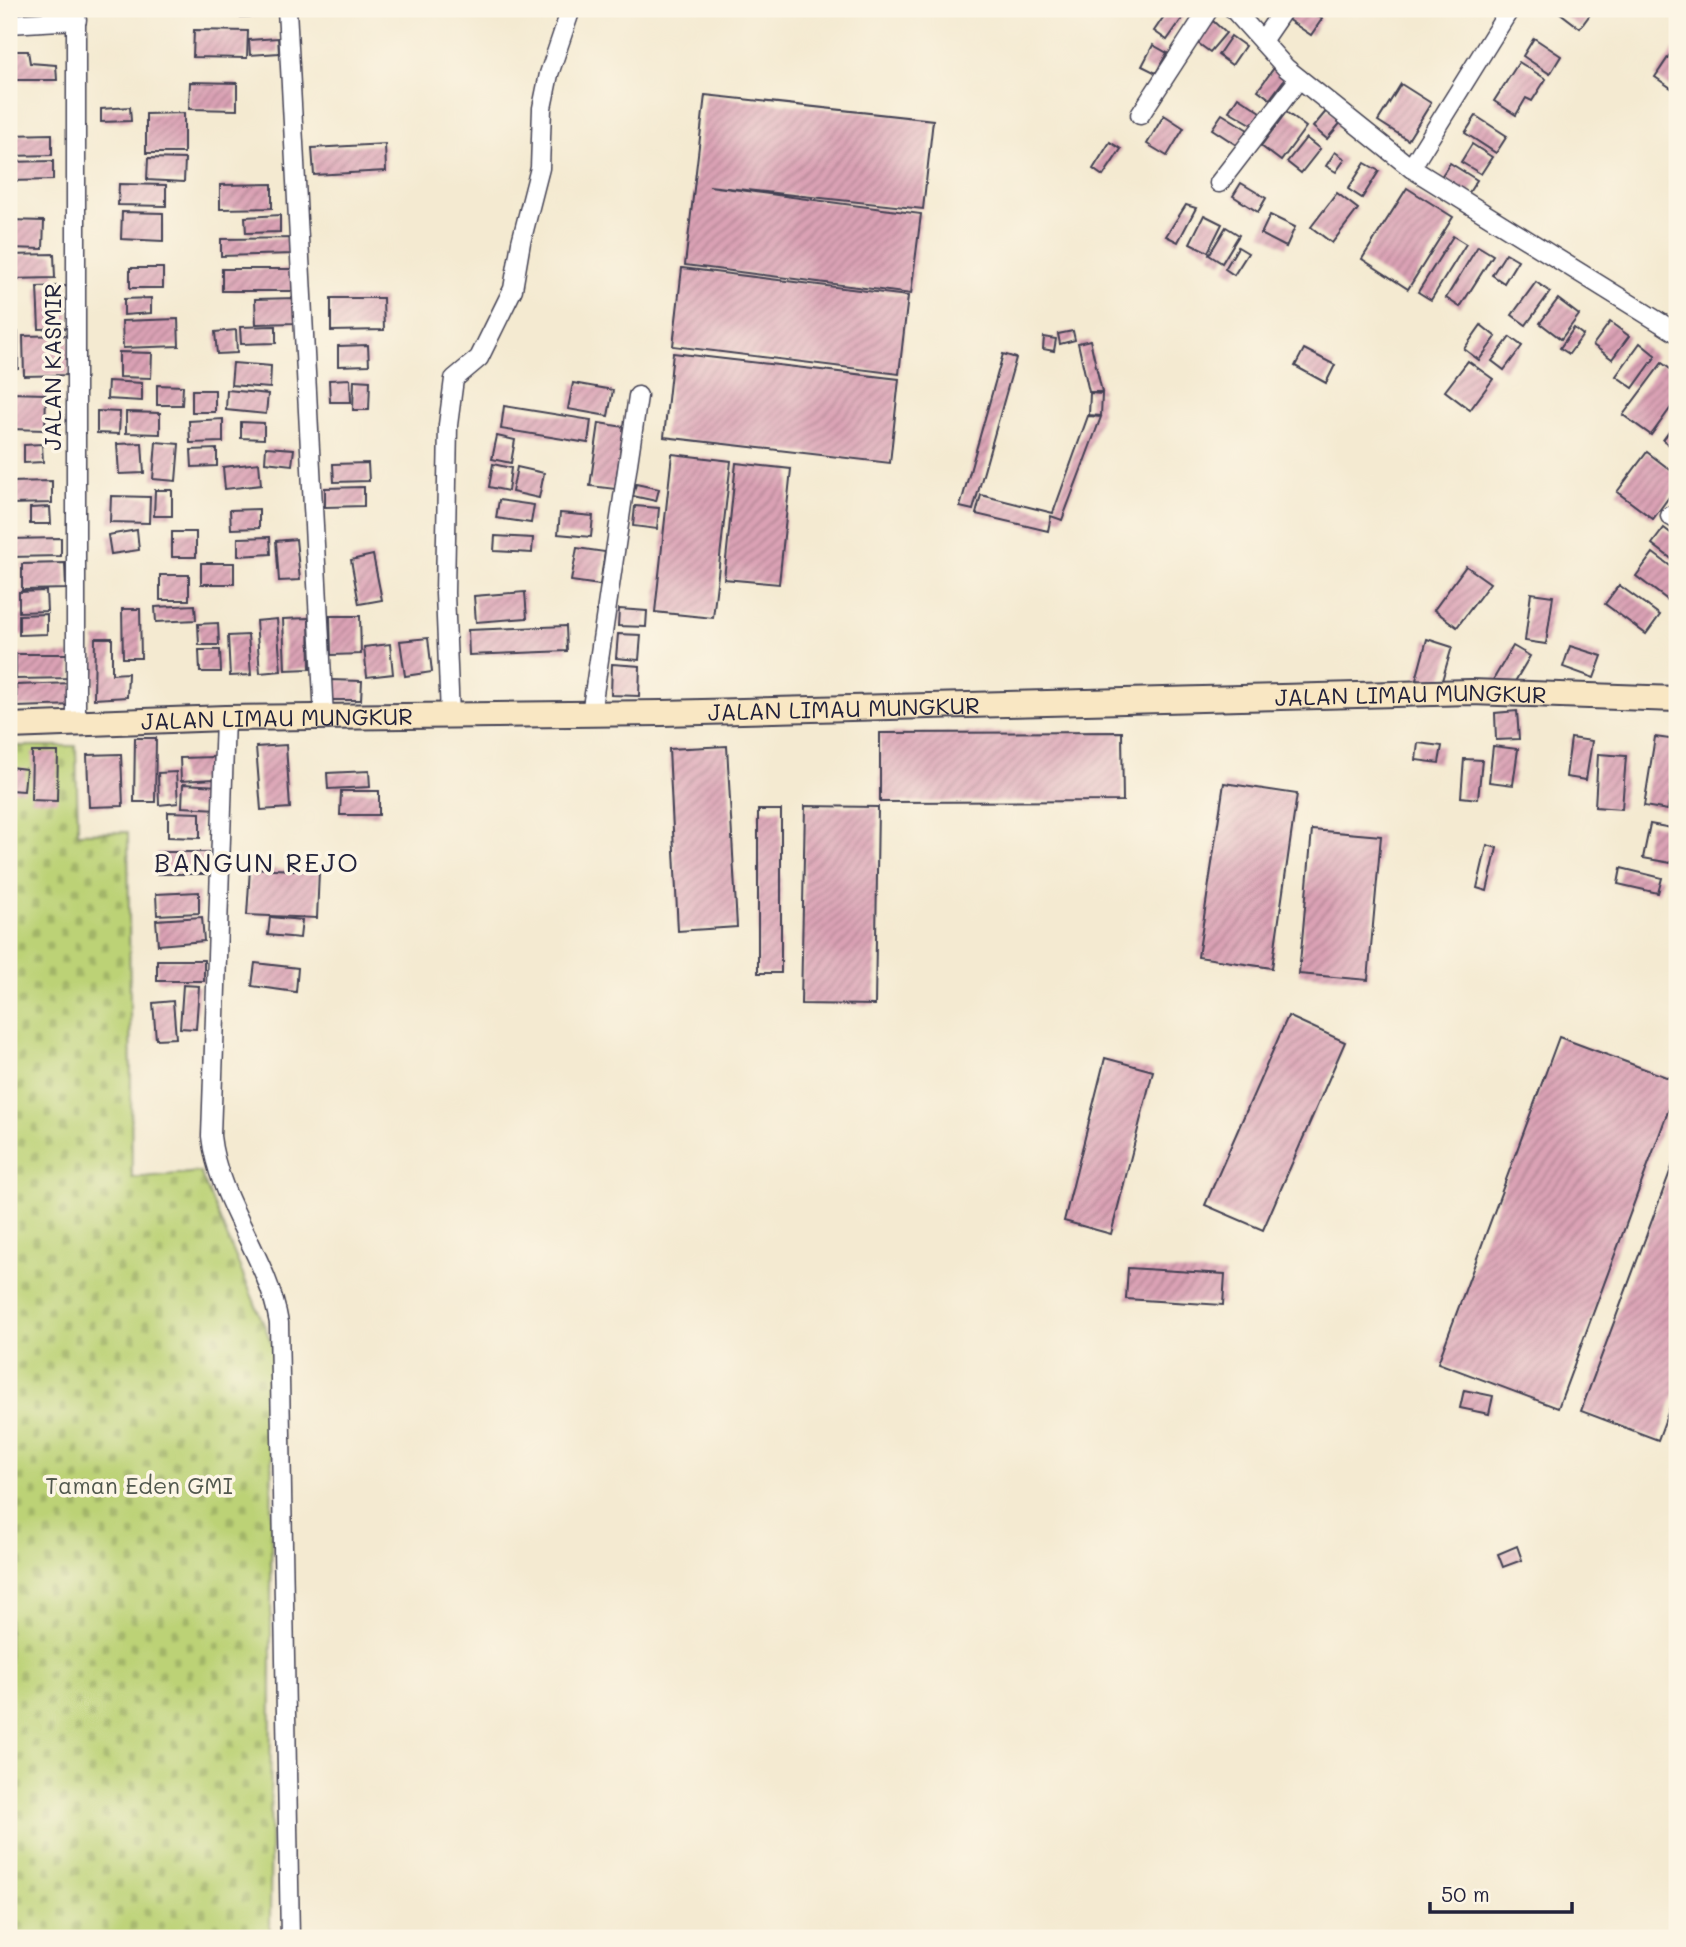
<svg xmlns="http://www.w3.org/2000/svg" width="1686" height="1947" font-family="Mali,sans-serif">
	<defs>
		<pattern id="cemetery-stones" width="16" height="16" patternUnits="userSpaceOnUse" patternTransform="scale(1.75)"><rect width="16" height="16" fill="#bcd276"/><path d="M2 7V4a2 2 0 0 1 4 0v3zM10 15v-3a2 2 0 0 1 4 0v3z" fill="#a1b467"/></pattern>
		<pattern id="building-hatch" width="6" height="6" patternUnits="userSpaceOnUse" patternTransform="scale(1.75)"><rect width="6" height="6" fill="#dba2b5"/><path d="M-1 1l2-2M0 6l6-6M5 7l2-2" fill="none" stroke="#b18494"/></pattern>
	</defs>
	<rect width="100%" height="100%" fill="#fcf5e5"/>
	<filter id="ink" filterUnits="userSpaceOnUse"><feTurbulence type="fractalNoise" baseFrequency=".0143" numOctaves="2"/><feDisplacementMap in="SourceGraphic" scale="14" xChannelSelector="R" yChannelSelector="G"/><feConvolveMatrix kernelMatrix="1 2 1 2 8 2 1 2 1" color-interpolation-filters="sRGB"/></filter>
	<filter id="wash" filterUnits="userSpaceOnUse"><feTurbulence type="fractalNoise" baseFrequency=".00686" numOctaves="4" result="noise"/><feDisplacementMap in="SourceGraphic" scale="28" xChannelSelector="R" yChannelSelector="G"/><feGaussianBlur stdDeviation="1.57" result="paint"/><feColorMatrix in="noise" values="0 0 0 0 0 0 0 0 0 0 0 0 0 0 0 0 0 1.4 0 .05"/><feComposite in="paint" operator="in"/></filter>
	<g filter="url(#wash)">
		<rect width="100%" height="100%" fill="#f4ead1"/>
		<polygon fill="url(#cemetery-stones)" stroke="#6f7a58" stroke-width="2" points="9,746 76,746 78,833 128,832 132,1178 200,1172 272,1344 270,1938 9,1938"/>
		<g id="blocks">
			<g fill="url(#building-hatch)">
				<polygon points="238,9 261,9 261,16 238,17"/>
				<polygon points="1169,9 1186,13 1167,40 1154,31"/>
				<polygon points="1294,9 1307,9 1322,19 1311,35 1287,19"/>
				<polygon points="1555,9 1594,9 1580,28"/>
				<polygon points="1213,21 1226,33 1210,52 1195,41"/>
				<polygon points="194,30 248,31 247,58 193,57"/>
				<polygon points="1231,36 1245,46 1232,65 1218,55"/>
				<polygon points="278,38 279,53 250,55 249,40"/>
				<polygon points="1534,38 1561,56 1550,74 1523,56"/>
				<polygon points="1153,45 1167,53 1156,73 1142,66"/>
				<polygon points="1673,50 1677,53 1677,92 1655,77"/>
				<polygon points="14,51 28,51 30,63 56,65 57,80 15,80"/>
				<polygon points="1519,62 1546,79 1532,101 1526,98 1516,115 1494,101"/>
				<polygon points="1274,68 1286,77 1270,99 1258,90"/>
				<polygon points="190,82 237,83 237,110 189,109"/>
				<polygon points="1401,84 1431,103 1408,140 1378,121"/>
				<polygon points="705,95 933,120 923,209 709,186 921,214 911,294 685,265"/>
				<polygon points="1238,97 1261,112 1253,125 1229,111"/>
				<polygon points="130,107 131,121 101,122 101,109"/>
				<polygon points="1328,109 1342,121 1327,139 1313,127"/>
				<polygon points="1286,112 1306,127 1281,161 1261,146"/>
				<polygon points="184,113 184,153 146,153 146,114"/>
				<polygon points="1222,114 1248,130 1238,146 1212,129"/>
				<polygon points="1164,115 1184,128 1167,156 1147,144"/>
				<polygon points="1476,116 1507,136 1496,153 1465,133"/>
				<polygon points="52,134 52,155 10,156 10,135"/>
				<polygon points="1306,138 1320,149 1301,173 1287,162"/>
				<polygon points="1110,142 1121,149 1103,176 1093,169"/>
				<polygon points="385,144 386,171 314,175 312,148"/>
				<polygon points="1472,144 1492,157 1481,174 1461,162"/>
				<polygon points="1335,152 1345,159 1336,172 1326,166"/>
				<polygon points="148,158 185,159 184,182 147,180"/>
				<polygon points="53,161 53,180 9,181 9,162"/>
				<polygon points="1365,163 1379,171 1362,198 1348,189"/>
				<polygon points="1450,163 1477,180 1468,194 1441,177"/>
				<polygon points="1241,183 1266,198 1258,212 1233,196"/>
				<polygon points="119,184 166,185 166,206 118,205"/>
				<polygon points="272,184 272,208 220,209 220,185"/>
				<polygon points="1407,188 1453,217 1408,289 1362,259"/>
				<polygon points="1337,193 1358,209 1332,243 1311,227"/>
				<polygon points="1186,205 1196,208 1178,242 1166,236"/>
				<polygon points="122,212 163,213 163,241 121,239"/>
				<polygon points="280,215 280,232 246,233 245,217"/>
				<polygon points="1204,215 1222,224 1208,252 1190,243"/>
				<polygon points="1270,215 1295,227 1286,247 1261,234"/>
				<polygon points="9,220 44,221 43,249 9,248"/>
				<polygon points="1226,227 1239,235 1222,263 1209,255"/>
				<polygon points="1453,236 1466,244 1431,300 1418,292"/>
				<polygon points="294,238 294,254 221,256 221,239"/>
				<polygon points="1478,246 1493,255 1460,307 1446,298"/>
				<polygon points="1238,247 1248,253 1234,275 1225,269"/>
				<polygon points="1506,253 1518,260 1504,283 1492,275"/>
				<polygon points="54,254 55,278 9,279 9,255"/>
				<rect x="130" y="268" width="33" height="20"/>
				<polygon points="682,268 908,296 899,374 673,346"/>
				<rect x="222" y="269" width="72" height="22"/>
				<polygon points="1536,282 1550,292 1526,325 1512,315"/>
				<polygon points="67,286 69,328 39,329 37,287"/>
				<polygon points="151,298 151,313 124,315 124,299"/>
				<polygon points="296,298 296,323 256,324 255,299"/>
				<polygon points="331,298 383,298 384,330 331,331"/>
				<polygon points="1558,299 1579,315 1561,339 1540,323"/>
				<polygon points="178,319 179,346 123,348 122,321"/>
				<polygon points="1610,322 1629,336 1612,359 1593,345"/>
				<polygon points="1481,325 1496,337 1479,360 1464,349"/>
				<polygon points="276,326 276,343 241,344 240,327"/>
				<polygon points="1574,328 1583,335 1569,354 1560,348"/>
				<polygon points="236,330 237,353 217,354 215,332"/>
				<polygon points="1073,331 1075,340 1060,344 1058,334"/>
				<rect x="9" y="332" width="9" height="37"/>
				<polygon points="69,335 69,375 24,376 23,336"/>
				<polygon points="1044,337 1056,339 1054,351 1043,349"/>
				<polygon points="1510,337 1522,346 1504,370 1492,361"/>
				<polygon points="1090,340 1102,392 1089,392 1078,343"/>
				<polygon points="1640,343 1656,356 1633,388 1616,376"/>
				<polygon points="368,345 369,365 338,366 338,346"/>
				<polygon points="1304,349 1335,365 1326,383 1295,366"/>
				<polygon points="119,352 152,353 151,378 119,377"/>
				<polygon points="673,353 899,379 890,463 664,437"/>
				<polygon points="1003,354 1016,358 973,510 960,507"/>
				<polygon points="1468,361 1493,379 1470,410 1445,391"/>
				<polygon points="233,363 271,366 270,388 231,385"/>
				<polygon points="1662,363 1677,374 1677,399 1651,435 1623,415"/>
				<polygon points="350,379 351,402 330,402 329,380"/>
				<polygon points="354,380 370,381 369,410 353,410"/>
				<polygon points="108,381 142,383 142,401 107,399"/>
				<polygon points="573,383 613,390 608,416 568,409"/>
				<polygon points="157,385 183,386 182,405 157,405"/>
				<rect x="192" y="390" width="23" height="22"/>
				<polygon points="227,390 268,394 266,414 226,410"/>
				<polygon points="9,393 46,394 45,430 9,429"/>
				<polygon points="1090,393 1102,394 1101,416 1089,415"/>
				<polygon points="504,406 591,420 588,443 501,429"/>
				<polygon points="97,411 120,412 119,434 97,433"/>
				<polygon points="126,412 160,413 160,434 126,433"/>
				<polygon points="1088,416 1101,417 1062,520 1051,516 1048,531 976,514 981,495 1053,513"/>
				<polygon points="223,419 223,442 190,443 189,421"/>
				<polygon points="1677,421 1677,451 1663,440"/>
				<polygon points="241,422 264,423 264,439 241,438"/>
				<polygon points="599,423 624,427 615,489 590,486"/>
				<polygon points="497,436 515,440 511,463 492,459"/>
				<polygon points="156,442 179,444 176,481 153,479"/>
				<polygon points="142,443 144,473 119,474 117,444"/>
				<polygon points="42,444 43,462 24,463 24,445"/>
				<polygon points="266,447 294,449 292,465 265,462"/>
				<polygon points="217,449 217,466 192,467 191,450"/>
				<polygon points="1647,452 1677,475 1677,486 1653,519 1617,492"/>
				<polygon points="672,454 731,461 713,618 655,612"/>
				<polygon points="259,463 261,485 225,489 223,467"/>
				<polygon points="368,463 369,481 334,482 333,464"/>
				<polygon points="736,463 791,469 779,584 724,579"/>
				<polygon points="493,464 511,468 508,491 489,487"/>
				<polygon points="517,467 544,473 539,498 512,492"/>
				<polygon points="52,481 52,503 9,504 9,482"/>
				<polygon points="636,484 659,489 656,501 633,496"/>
				<polygon points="364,487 364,506 325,507 325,488"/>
				<polygon points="155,490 172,490 172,516 154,516"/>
				<polygon points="111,496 150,497 149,523 110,522"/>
				<polygon points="499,500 534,505 531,523 496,518"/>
				<polygon points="635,506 659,508 657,529 633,526"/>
				<polygon points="50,507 51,524 30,524 30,508"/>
				<polygon points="259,509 259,528 231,529 230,510"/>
				<polygon points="560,513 593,516 591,537 558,534"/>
				<polygon points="1664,528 1677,538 1677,563 1652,544"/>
				<polygon points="137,530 139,550 111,554 108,535"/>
				<rect x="172" y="532" width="24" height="25"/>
				<polygon points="495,536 533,538 532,553 494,551"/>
				<polygon points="270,537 271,554 238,556 238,538"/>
				<polygon points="61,538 61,556 9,557 9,539"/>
				<polygon points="296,539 300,580 279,581 276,541"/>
				<polygon points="577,548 605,552 600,585 571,581"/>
				<polygon points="1653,553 1677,571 1677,598 1673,604 1636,576"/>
				<polygon points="373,555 382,600 359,604 351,560"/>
				<polygon points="65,563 66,589 22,590 22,564"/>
				<rect x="201" y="563" width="33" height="21"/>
				<polygon points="1466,566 1490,583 1457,627 1434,610"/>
				<rect x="160" y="575" width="29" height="25"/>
				<polygon points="1619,585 1660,615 1646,634 1605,604"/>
				<polygon points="46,591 47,611 19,612 19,592"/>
				<polygon points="525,592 527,618 476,622 474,596"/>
				<polygon points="1531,593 1553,596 1546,644 1525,641"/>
				<polygon points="195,605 196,620 156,622 155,607"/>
				<polygon points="122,609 140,609 141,658 123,658"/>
				<polygon points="619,609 647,611 646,627 618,626"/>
				<polygon points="47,614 47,634 19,635 19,615"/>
				<polygon points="330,616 360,616 361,654 331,655"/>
				<polygon points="309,618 310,669 285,670 283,619"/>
				<polygon points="277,619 281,671 260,673 256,621"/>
				<polygon points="218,623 219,645 199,645 198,624"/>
				<polygon points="566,626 567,651 469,655 468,630"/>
				<polygon points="618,634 641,635 639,660 616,658"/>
				<polygon points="248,635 251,675 230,676 228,636"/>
				<polygon points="95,638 112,638 112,674 128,673 127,697 94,699"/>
				<polygon points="428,638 432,672 405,676 400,641"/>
				<polygon points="1427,639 1452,647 1440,687 1416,680"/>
				<polygon points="390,644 393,674 367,677 364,647"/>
				<polygon points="1513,646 1530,656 1510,690 1493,680"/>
				<polygon points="1570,646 1602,656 1594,678 1563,667"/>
				<polygon points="199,650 220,650 221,672 200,672"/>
				<polygon points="16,654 70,654 71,678 16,679"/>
				<polygon points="612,664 640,666 639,696 611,695"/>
				<polygon points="330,680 362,681 361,700 330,700"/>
				<polygon points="73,683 74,705 17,707 16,685"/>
				<polygon points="1517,711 1519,739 1496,740 1495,713"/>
				<polygon points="1122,732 1123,801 880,802 880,733"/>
				<polygon points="1655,737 1677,740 1668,810 1644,806"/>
				<polygon points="135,738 156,738 155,802 134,802"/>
				<polygon points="1571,738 1592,741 1586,780 1566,777"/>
				<polygon points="1418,743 1442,746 1439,763 1416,760"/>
				<polygon points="286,745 290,808 261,810 256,747"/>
				<polygon points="727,746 737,927 678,931 669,749"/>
				<polygon points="1493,746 1518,749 1513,785 1489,782"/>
				<polygon points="32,752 58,752 57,801 31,800"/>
				<polygon points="121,754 123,806 89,807 87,755"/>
				<polygon points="1598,754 1626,756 1622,809 1595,807"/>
				<polygon points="214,757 215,779 181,781 180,758"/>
				<polygon points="1464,759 1482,760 1478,799 1461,797"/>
				<polygon points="9,767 26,769 24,791 9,790"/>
				<polygon points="369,771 370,787 328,789 327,773"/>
				<polygon points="176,772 178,803 159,805 158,773"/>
				<polygon points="1224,783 1297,794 1272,968 1198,957"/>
				<polygon points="183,784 219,786 218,809 182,807"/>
				<polygon points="341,791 379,791 379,815 340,815"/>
				<polygon points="805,806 878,807 875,1005 801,1004"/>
				<rect x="758" y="810" width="23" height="163"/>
				<polygon points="168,812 200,813 200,838 168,837"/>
				<polygon points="1650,824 1677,829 1671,863 1643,858"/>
				<polygon points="1312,830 1381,836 1368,980 1299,974"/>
				<polygon points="1487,845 1497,848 1487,891 1477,888"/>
				<rect x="157" y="852" width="51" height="22"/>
				<polygon points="250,868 319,871 317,918 247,915"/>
				<polygon points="1621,868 1662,878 1658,893 1618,884"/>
				<polygon points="199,892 199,913 157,915 156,894"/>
				<polygon points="202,917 204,941 158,945 156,920"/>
				<polygon points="270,917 302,920 300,938 268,935"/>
				<rect x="157" y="960" width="47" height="21"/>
				<polygon points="255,963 298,968 296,992 252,986"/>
				<polygon points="183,985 199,986 196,1029 180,1028"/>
				<polygon points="173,1001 176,1038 156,1039 153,1003"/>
				<polygon points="1288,1016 1345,1042 1263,1230 1205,1205"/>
				<polygon points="1559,1037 1677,1081 1677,1087 1558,1408 1438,1363"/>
				<polygon points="1105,1058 1153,1071 1111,1234 1064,1221"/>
				<polygon points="1677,1153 1677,1388 1658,1440 1581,1411"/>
				<polygon points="1128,1268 1225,1274 1223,1305 1126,1299"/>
				<polygon points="1464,1390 1493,1396 1489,1414 1460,1408"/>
				<polygon points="1517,1546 1522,1560 1503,1567 1498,1554"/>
			</g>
		</g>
	</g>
	<g filter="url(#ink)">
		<use href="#blocks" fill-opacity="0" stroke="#424052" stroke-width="2"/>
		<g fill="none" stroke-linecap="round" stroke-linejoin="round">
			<g stroke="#424052" stroke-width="21">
				<g id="street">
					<polyline points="287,9 324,717"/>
					<polyline points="1233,9 1286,68 1411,168 1677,333"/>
					<polyline points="9,24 77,20"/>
					<polyline points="1262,41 1284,9"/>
					<polyline points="1140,115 1209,9"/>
					<polyline points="1411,168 1510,9"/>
					<polyline points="1219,183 1299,79"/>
					<polyline points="1670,516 1677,520"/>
					<polyline points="591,714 638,396"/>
					<polyline points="450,716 445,593 448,425 454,379 479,358 513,289 521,242 540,168 542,108 549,74 571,9"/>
					<path d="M225,718L211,1136C218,1202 268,1257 279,1323L290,1938"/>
					<polyline points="76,725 76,9"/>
				</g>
			</g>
			<g stroke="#424052" stroke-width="28">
				<g id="secondary">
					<path id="s1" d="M9,726L225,718L662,713L1471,692L1677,699"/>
				</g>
			</g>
			<use href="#street" stroke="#fff" stroke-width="18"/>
			<use href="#secondary" stroke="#f9e7c3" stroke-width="24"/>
		</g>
	</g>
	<g text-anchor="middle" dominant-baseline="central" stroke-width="7" stroke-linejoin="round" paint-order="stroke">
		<g font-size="23" fill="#22223b" stroke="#fcf5e5">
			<text transform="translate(52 367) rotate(-90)">JALAN KASMIR</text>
			<text stroke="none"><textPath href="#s1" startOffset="1402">JALAN LIMAU MUNGKUR</textPath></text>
			<text stroke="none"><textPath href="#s1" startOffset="835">JALAN LIMAU MUNGKUR</textPath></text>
			<text stroke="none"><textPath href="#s1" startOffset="268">JALAN LIMAU MUNGKUR</textPath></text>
		</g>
		<g font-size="23" fill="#50574d" stroke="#fcf5e5">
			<text x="139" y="1485">Taman Eden GMI</text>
		</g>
		<g font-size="26" letter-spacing="2" fill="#22223b" stroke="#fcf5e5">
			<text x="257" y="862">BANGUN REJO</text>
		</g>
	</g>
	<rect width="1686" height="1947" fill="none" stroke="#fcf5e5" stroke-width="35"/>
	<path d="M1430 1902v10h142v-10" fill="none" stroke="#22223b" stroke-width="3.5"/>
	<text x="1441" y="1902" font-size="21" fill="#22223b" stroke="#fcf5e5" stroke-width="5" paint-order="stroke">50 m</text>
</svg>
